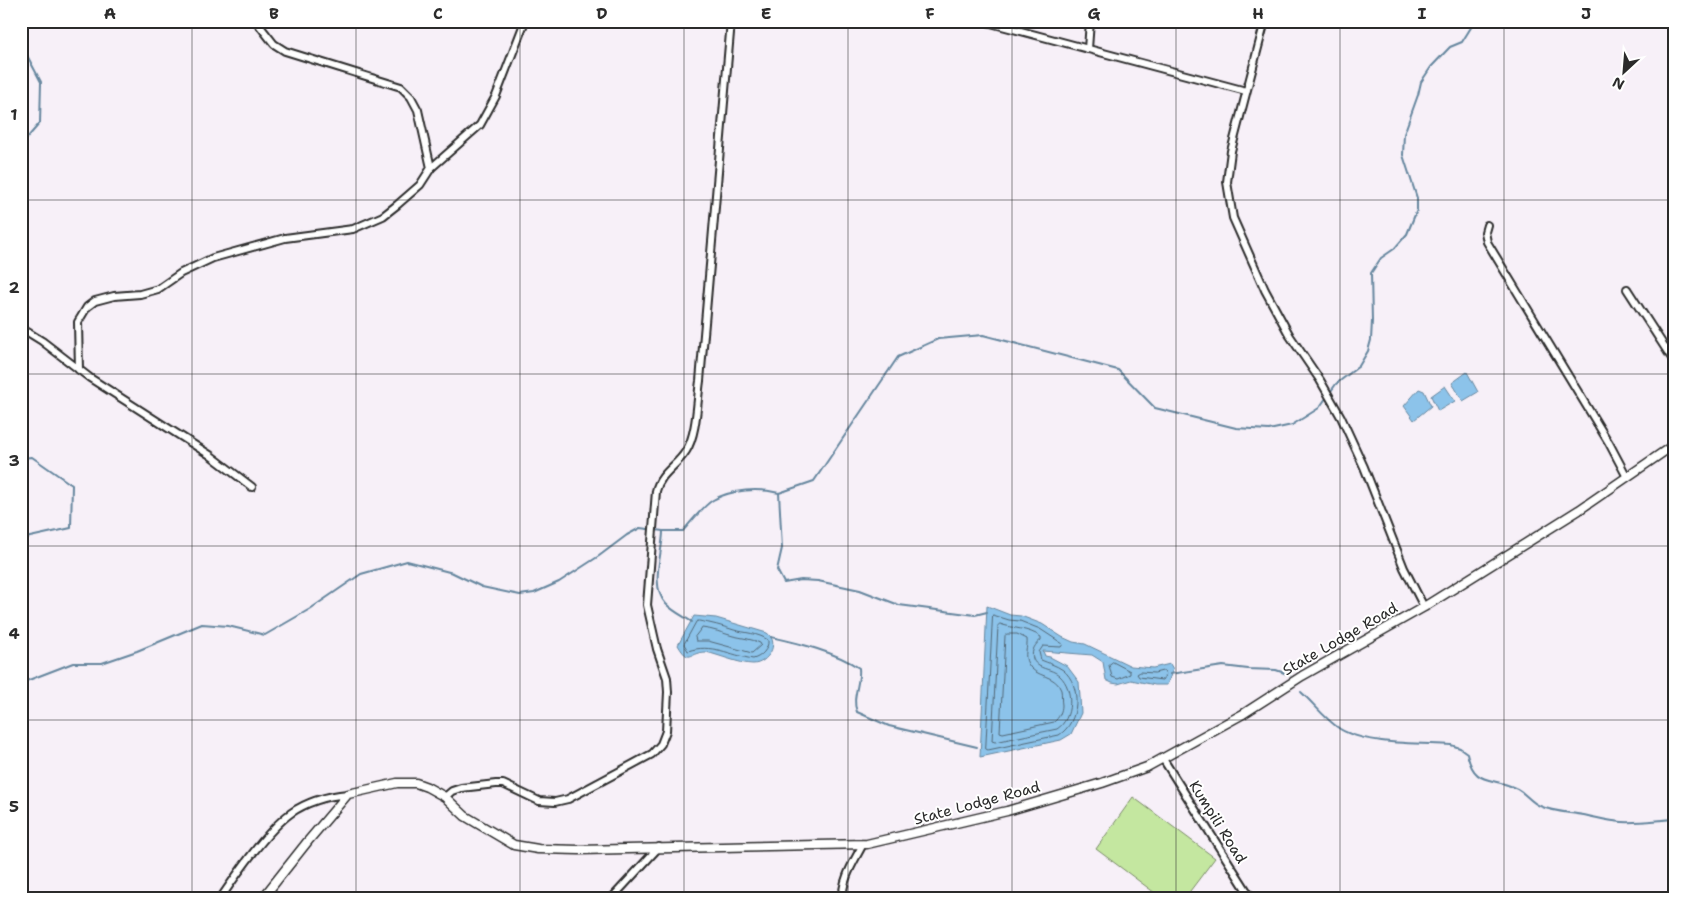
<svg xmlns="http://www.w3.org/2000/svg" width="1696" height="920" font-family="'Shantell Sans',sans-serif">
	<rect width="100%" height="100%" fill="#f7f0f8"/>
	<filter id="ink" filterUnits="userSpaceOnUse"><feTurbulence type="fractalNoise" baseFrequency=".02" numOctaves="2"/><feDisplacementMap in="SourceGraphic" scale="10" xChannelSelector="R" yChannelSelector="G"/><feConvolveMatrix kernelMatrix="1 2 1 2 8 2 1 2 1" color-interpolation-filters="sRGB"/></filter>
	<g filter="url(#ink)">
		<polygon fill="#c4e7a0" stroke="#788966" points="1133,797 1215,858 1184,899 1163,899 1096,849"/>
		<g fill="#8cc3ea" stroke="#65869e">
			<polygon points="1467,372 1478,392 1463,401 1452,383"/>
			<polygon points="1445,386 1455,401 1438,411 1431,396"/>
			<polygon points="1419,389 1424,391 1431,406 1414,420 1404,406"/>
			<polygon points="987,606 1010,615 1021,616 1042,624 1062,637 1073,642 1085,644 1131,666 1153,668 1170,664 1173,669 1167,685 1155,685 1131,680 1118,684 1112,683 1106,680 1103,662 1092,655 1043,651 1045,656 1050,657 1067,666 1079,682 1081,713 1071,734 1061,740 980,757"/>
			<path d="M694,616L716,618L767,633C781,643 767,664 753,664C740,664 719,655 706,652C689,652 690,665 678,645Z"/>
		</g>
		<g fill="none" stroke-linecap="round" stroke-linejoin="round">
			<g stroke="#526877" stroke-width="1">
				<path d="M993,615L1009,620L1020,621L1040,629L1063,644L1061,647L1043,646L1039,652L1041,660C1048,663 1056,665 1063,670C1082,685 1080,722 1059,735L988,750L986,749Z"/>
				<path d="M699,621C711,623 722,626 734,630C745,633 758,633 768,640C769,649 761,657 753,659C730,655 711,643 688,651L684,644L696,622Z"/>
				<path d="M1000,624C1014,629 1028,628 1041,637V640C1032,646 1028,659 1039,666C1046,670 1054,670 1060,676C1074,689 1073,719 1057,729L995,742L992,741L998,626Z"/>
				<path d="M702,628C713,629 722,633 733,636C742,638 752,639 760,643L761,645L752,653L708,641H696L695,637Z"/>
				<path d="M1007,634H1017L1027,639C1028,648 1023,655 1028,664C1035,678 1056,674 1061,690C1062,694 1061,700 1062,705C1062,711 1059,718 1054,722L1003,733L1000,732L1005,636Z"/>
				<polygon points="1113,662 1130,671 1130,674 1118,679 1112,677 1109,665"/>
				<polygon points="1164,671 1166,674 1162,680 1139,677 1137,674 1140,672 1154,673"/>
			</g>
			<g stroke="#65869e" stroke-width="2">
				<polyline points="21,44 41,82 40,123 21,145"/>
				<polyline points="21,458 32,457 72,485 71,528 21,539"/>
				<polyline points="779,493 814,481 898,357 938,339 983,335 1118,370 1155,408 1236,428 1269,430 1292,425 1308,415 1319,408 1336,384 1359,366 1368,351 1371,340 1372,321 1371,273 1381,258 1394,249 1407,234 1417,210 1417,198 1403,155 1404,134 1418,95 1421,82 1431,67 1450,47 1462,42 1475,21"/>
				<path d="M663,531C663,553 649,585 666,604C674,612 683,616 692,622"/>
				<path d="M771,637C798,643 836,652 859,668C861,683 851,698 857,712L889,726L977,747"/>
				<polyline points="1170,674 1223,666 1248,669 1276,670 1290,675"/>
				<path d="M21,683L73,663H102L137,651L202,624L228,626L265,635L310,609L361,574L407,561L453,573L482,587L520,595L534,593L559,582L599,556L627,535L640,528L663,531H683C691,522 703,506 713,500C732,489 759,488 779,493L782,548L777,570L784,583L801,580L818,581L860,590L899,605L975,615L987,612"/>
				<path d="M1301,692C1314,704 1325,719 1340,729C1366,745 1421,743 1451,745L1460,748L1467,753C1474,787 1491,776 1515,788C1525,792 1530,802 1540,806C1551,811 1564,812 1577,814C1592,816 1607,821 1622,822C1640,823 1657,820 1675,819"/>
			</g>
			<g stroke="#2b2b2b" stroke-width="10">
				<g id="minor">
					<polyline points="256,21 274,44 285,51 401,87 411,97 418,110 431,168"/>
					<polyline points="983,21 1246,91"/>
					<polyline points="1265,21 1231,151 1227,182 1233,218 1265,290 1290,336 1320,380 1341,417 1364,467 1404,568 1424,607"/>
					<polyline points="1088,49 1090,21"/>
					<polyline points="1487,225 1485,232 1487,242 1609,443 1627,477"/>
					<polyline points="1627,289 1675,363"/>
					<polyline points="21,328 42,341 90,378 210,455 252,487"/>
					<polyline points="79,370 78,322 87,307 95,301 114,296 140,294 158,289 181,273 213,258 285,238 353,229 383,216 397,205 420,185 431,168 480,125 496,96 525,21"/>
					<polyline points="1163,759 1252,899"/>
					<path d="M445,797L452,791L461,788L496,784H503L539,801L555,802L568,799L652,754L661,744L666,731L668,692L667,678L657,649L647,605L656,491C660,473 677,466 686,451C697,434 697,401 700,381L731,21"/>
					<path d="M220,899C237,874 267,830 291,813C308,801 327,796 348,794"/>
					<polyline points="611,899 659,847"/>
					<path d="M843,899C841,880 855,860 863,844"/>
				</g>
			</g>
			<g stroke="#2b2b2b" stroke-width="11">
				<polyline id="tertiary" points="262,899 308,841 348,794 397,783 416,783 427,787 445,797 465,816 514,845 538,849 579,850 867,844 1007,811 1102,783 1147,767 1243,714 1302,676 1424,607 1579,510 1675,444"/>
			</g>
			<use href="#minor" stroke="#fff" stroke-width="6"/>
			<use href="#tertiary" stroke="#fff" stroke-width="8"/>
		</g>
	</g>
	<path fill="none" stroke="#2b2b2b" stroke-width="1" stroke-opacity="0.55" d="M192,21V899M356,21V899M520,21V899M684,21V899M848,21V899M1012,21V899M1176,21V899M1340,21V899M1504,21V899M21,200H1675M21,374H1675M21,546H1675M21,720H1675"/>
	<g text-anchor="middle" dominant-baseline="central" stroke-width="4" stroke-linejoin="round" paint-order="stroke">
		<g font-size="15" fill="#2b2b2b" stroke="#fff">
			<text transform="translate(1340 639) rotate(-30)">State Lodge Road</text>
			<text transform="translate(977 803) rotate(-15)">State Lodge Road</text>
			<text transform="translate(1218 822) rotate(58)">Kumpili Road</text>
		</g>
	</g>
	<rect width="1696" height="920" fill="none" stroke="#fff" stroke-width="55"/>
	<g transform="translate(1624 72) rotate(206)" stroke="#ffffff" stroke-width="4" paint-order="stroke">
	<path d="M0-4L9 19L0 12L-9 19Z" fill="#2b2b2b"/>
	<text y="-8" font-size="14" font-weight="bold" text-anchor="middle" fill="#2b2b2b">N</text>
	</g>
	<rect x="28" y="28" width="1640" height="864" fill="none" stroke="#2b2b2b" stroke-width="2"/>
	<g font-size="16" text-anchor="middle" font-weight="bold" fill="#2b2b2b">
		<text x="110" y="19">A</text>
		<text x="274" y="19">B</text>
		<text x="438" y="19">C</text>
		<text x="602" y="19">D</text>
		<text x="766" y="19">E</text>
		<text x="930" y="19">F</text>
		<text x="1094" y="19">G</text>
		<text x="1258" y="19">H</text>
		<text x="1422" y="19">I</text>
		<text x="1586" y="19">J</text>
		<text x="14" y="120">1</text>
		<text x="14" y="293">2</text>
		<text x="14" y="466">3</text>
		<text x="14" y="639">4</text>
		<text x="14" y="812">5</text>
	</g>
</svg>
